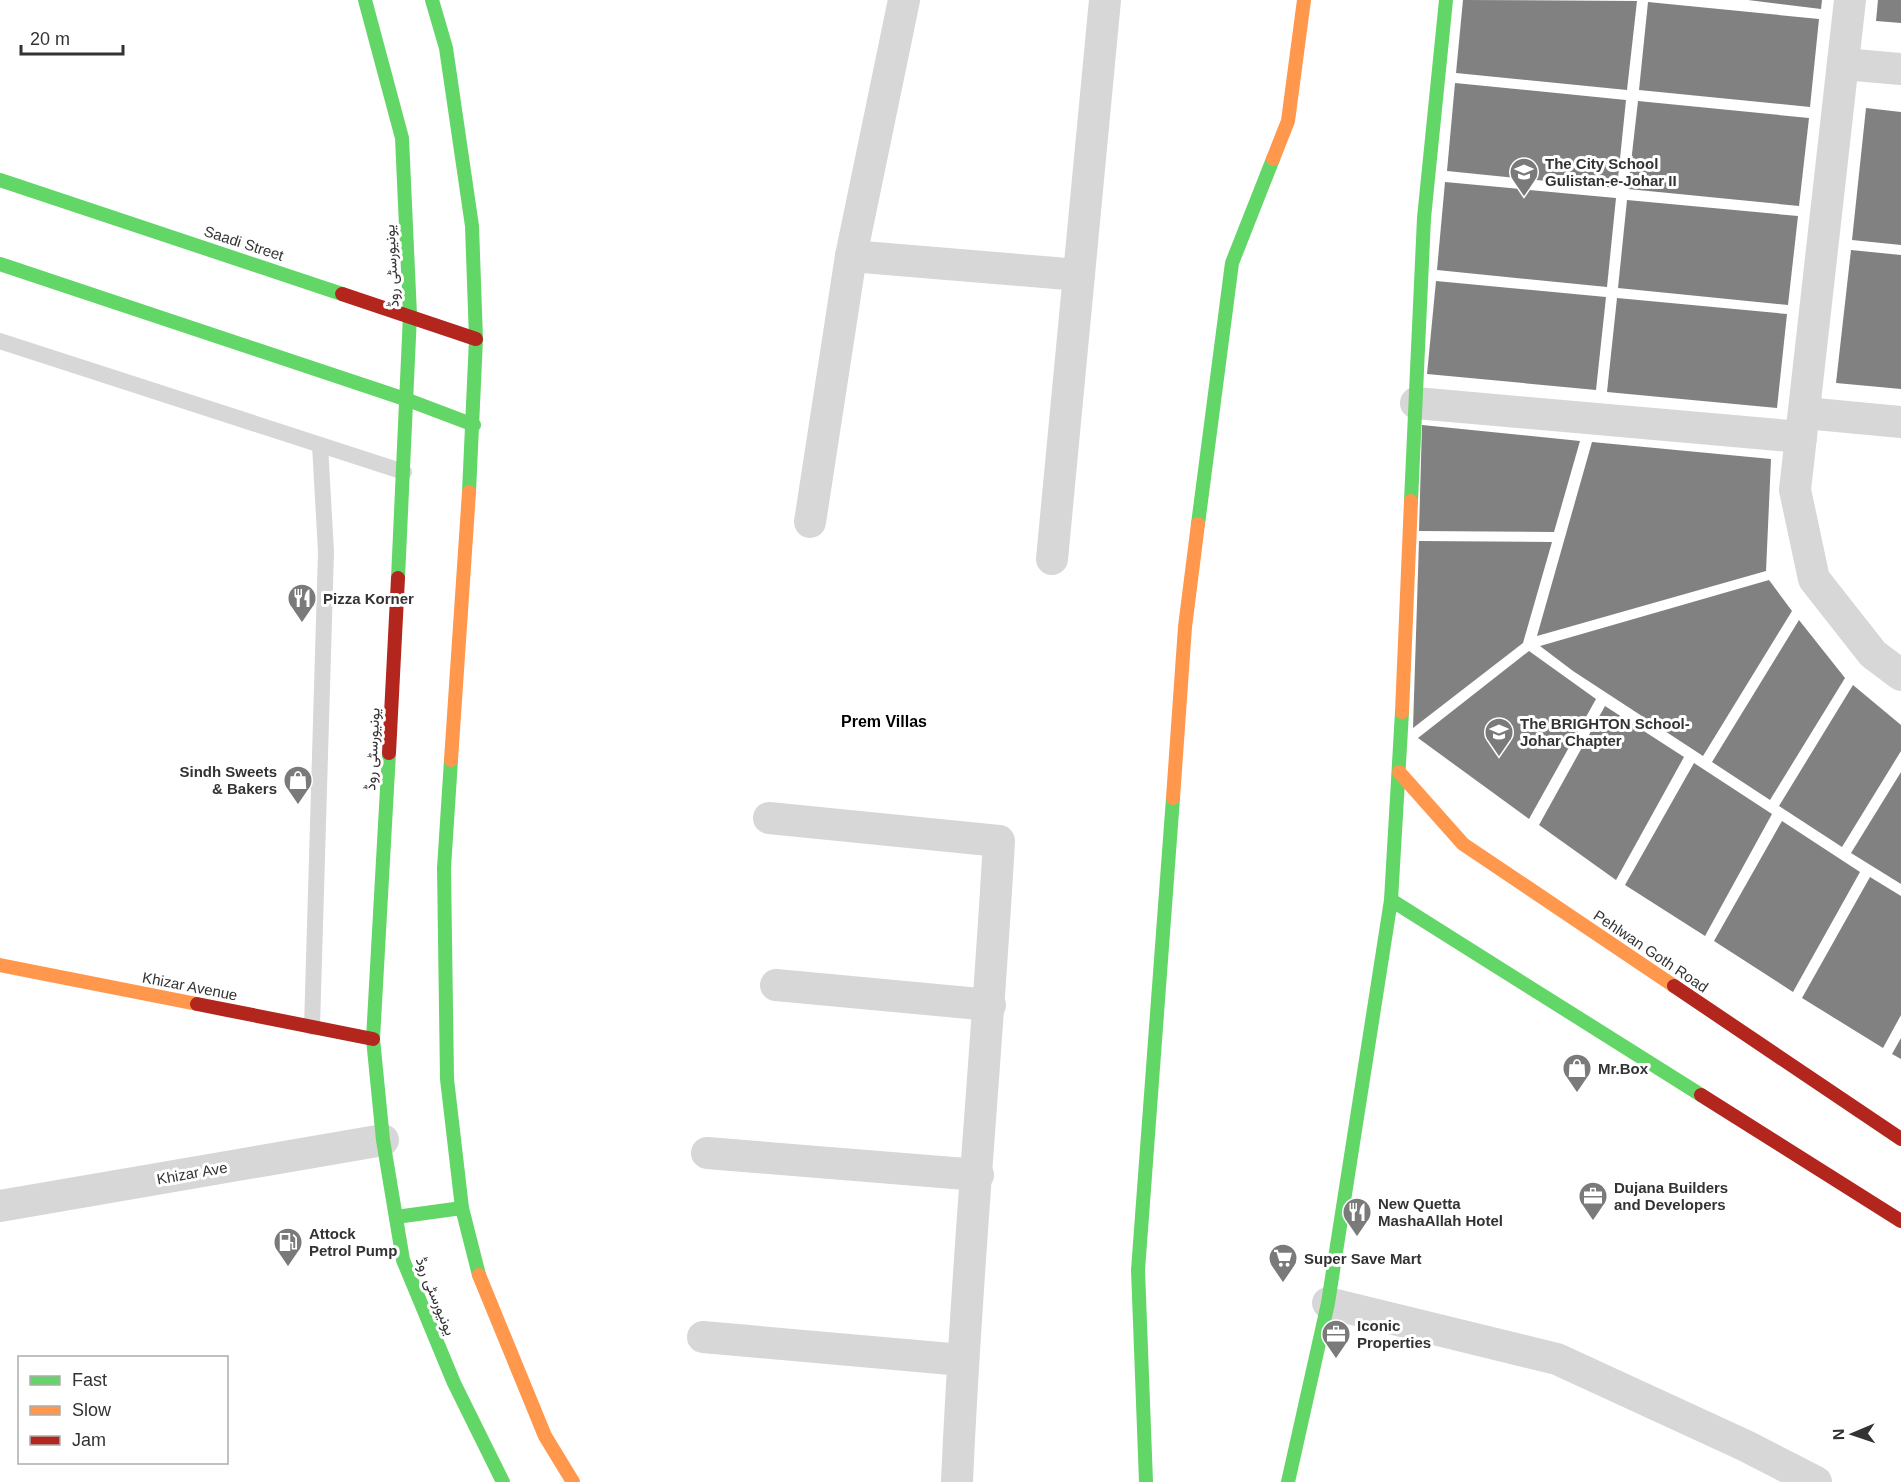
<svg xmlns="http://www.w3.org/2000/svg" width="1901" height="1482" font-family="Helvetica,Vazirmatn,sans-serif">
	<rect width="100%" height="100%" fill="#fff"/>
	<g fill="#818181">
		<polygon points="1463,0 1637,1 1627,90 1456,73"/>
		<polygon points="1748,0 1822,0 1821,9"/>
		<polygon points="1878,0 1901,0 1901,23 1876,21"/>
		<polygon points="1648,2 1819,19 1810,107 1639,90"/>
		<polygon points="1455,83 1626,100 1617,188 1447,171"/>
		<polygon points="1638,101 1809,118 1799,206 1628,189"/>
		<polygon points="1866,108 1901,112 1901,245 1852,240"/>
		<polygon points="1445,182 1616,198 1607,287 1437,270"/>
		<polygon points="1627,200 1798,216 1788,305 1618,288"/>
		<polygon points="1851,250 1901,255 1901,389 1836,383"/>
		<polygon points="1436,281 1606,297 1596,390 1427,374"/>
		<polygon points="1617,298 1787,314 1777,408 1607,392"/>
		<polygon points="1422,425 1580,441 1554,532 1419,531"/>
		<polygon points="1592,442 1771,459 1766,571 1537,636"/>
		<polygon points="1419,541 1552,542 1523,643 1413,728"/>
		<polygon points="1769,580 1792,611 1703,756 1573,671 1540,646"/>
		<polygon points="1799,620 1845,678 1770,800 1712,762"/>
		<polygon points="1529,651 1596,699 1529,819 1418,738"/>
		<polygon points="1853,685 1901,725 1901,751 1842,847 1779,806"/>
		<polygon points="1605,706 1684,757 1616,880 1539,825"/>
		<polygon points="1694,763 1772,814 1705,936 1625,885"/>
		<polygon points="1901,772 1901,884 1851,853"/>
		<polygon points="1782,821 1860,872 1793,992 1714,941"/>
		<polygon points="1870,877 1901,896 1901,1015 1883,1048 1802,998"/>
		<polygon points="1901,1038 1901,1059 1892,1054"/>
	</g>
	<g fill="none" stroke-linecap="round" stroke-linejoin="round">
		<g stroke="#d7d7d7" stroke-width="16">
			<polyline points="0,341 404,472"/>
			<polyline points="312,1027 326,552 320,445"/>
		</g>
		<g stroke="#d7d7d7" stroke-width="32">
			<polyline points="1850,0 1795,490 1814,579 1873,654 1901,675"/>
			<polyline points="1843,64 1901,69"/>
			<polyline points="851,256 1079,275"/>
			<polyline points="1416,403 1801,437"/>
			<polyline points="1805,413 1901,422"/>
			<polyline points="810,522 851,256 904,0"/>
			<polyline points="1052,559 1105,0"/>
			<path d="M769,818L999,841C987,1055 966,1268 957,1482"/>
			<polyline points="776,985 990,1005"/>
			<polyline points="707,1153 978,1175"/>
			<polyline points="0,1206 383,1140"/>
			<polyline points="1328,1303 1557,1359 1746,1446 1816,1482"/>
			<polyline points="703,1337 962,1360"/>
		</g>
		<g stroke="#63d668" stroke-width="14">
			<polyline points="365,0 402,138 410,315 398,578"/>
			<polyline points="432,0 446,48 472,226 476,339 469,492"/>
			<polyline points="0,180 342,294"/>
			<polyline points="0,264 408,400 474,425"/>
			<polyline points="1411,501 1424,218 1446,0"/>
			<polyline points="1198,524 1232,263 1273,159"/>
			<polyline points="389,753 373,1039 383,1140 403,1260 454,1383 503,1482"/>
			<polyline points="451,760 444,868 447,1079 462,1208 479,1275"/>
			<polyline points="1391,900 1701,1095"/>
			<polyline points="396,1217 462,1208"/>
			<polyline points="1146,1482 1138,1270 1173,798"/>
			<polyline points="1288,1482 1328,1303 1391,900 1402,712"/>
		</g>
		<g stroke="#ff974d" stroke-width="14">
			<polyline points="1273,159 1288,121 1304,0"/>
			<polyline points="1402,712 1411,501"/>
			<polyline points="451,760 469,492"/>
			<polyline points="1399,772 1463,844 1674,986"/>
			<polyline points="1173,798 1185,627 1198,524"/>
			<polyline points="0,965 197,1004"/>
			<polyline points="479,1275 545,1436 573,1482"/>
		</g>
		<g stroke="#b3261e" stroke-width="14">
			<polyline points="342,294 476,339"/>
			<polyline points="389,753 398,578"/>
			<polyline points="1674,986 1901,1139"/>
			<polyline points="197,1004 373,1039"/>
			<polyline points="1701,1095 1901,1221"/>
		</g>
	</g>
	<defs>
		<g id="school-pin" transform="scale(1.5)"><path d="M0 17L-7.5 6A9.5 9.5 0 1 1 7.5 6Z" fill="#7a7a7a" stroke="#fff"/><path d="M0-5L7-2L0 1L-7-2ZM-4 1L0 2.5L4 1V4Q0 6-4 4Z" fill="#fff"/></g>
		<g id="restaurant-pin" transform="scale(1.5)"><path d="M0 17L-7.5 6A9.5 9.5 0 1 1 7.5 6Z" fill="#7a7a7a" stroke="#fff"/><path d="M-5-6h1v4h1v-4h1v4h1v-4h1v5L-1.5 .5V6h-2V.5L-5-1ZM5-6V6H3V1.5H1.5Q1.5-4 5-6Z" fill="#fff"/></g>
		<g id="shop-pin" transform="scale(1.5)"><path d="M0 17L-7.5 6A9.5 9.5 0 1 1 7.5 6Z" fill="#7a7a7a" stroke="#fff"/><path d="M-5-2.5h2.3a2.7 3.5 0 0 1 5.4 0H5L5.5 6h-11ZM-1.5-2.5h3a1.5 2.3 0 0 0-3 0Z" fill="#fff"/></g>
		<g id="office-pin" transform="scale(1.5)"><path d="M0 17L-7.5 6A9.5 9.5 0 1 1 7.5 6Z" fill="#7a7a7a" stroke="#fff"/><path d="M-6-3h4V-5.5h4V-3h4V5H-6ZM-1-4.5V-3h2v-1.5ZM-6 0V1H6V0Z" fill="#fff"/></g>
		<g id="fuel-pin" transform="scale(1.5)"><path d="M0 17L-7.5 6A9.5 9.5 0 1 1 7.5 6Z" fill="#7a7a7a" stroke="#fff"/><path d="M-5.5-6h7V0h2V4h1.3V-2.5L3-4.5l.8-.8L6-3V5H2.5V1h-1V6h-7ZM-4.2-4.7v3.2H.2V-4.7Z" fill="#fff"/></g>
		<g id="supermarket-pin" transform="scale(1.5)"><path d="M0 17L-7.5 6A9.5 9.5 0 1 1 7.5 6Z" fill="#7a7a7a" stroke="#fff"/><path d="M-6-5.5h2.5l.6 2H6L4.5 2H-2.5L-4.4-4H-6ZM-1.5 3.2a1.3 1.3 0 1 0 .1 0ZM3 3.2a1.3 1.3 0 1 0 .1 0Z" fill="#fff"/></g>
	</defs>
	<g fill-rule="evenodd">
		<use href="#school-pin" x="1524" y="172"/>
		<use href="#restaurant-pin" x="302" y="598"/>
		<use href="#school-pin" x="1499" y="732"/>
		<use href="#shop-pin" x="298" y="780"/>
		<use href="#shop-pin" x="1577" y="1068"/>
		<use href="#office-pin" x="1593" y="1196"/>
		<use href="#restaurant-pin" x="1357" y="1212"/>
		<use href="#fuel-pin" x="288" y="1242"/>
		<use href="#supermarket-pin" x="1283" y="1258"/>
		<use href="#office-pin" x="1336" y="1334"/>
	</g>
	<g text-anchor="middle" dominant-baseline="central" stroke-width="6" stroke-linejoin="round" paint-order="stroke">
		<g font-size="15" font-weight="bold" fill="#333" stroke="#fff" text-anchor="start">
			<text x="1545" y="163">The City School<tspan x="1545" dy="17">Gulistan-e-Johar II</tspan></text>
			<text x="323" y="598">Pizza Korner</text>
			<text x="1520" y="723">The BRIGHTON School-<tspan x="1520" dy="17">Johar Chapter</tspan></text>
			<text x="277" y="771" text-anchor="end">Sindh Sweets<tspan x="277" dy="17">&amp; Bakers</tspan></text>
			<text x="1598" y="1068">Mr.Box</text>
			<text x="1614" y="1187">Dujana Builders<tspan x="1614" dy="17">and Developers</tspan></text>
			<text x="1378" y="1203">New Quetta<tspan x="1378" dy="17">MashaAllah Hotel</tspan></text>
			<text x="309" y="1233">Attock<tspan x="309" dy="17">Petrol Pump</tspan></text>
			<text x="1304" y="1258">Super Save Mart</text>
			<text x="1357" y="1325">Iconic<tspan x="1357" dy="17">Properties</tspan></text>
		</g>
		<g font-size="15" fill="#333" stroke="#fff">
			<text transform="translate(244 243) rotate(18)">Saadi Street</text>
			<text transform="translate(391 266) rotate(-93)">یونیورسٹی روڈ</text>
			<text transform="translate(372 749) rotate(-87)">یونیورسٹی روڈ</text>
			<text transform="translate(1651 951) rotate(34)">Pehlwan Goth Road</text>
			<text transform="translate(190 986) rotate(11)">Khizar Avenue</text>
			<text transform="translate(192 1173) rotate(-10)">Khizar Ave</text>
			<text transform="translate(436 1296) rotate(68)">یونیورسٹی روڈ</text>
		</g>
		<g font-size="16" font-weight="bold" fill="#000" stroke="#fff">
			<text x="884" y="721">Prem Villas</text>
		</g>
	</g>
	<rect x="18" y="1356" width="210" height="108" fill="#ffffff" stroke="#adadad" stroke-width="1.5"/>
	<rect x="30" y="1376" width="30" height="9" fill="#63d668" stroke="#adadad" stroke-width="1.5"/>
	<text x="72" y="1386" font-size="18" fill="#333333">Fast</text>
	<rect x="30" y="1406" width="30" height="9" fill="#ff974d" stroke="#adadad" stroke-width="1.5"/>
	<text x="72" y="1416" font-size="18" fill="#333333">Slow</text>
	<rect x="30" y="1436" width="30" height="9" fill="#b3261e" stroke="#adadad" stroke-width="1.5"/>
	<text x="72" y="1446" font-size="18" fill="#333333">Jam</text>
	<g transform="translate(1853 1434) rotate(268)" stroke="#ffffff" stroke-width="4.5" paint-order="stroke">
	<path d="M0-4.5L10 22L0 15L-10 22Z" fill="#333333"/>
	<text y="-9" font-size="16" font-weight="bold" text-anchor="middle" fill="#333333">N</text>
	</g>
	<path d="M21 45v9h102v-9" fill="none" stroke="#333333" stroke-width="3"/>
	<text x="30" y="45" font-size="18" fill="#333333" stroke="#ffffff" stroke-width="4.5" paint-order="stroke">20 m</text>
</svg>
